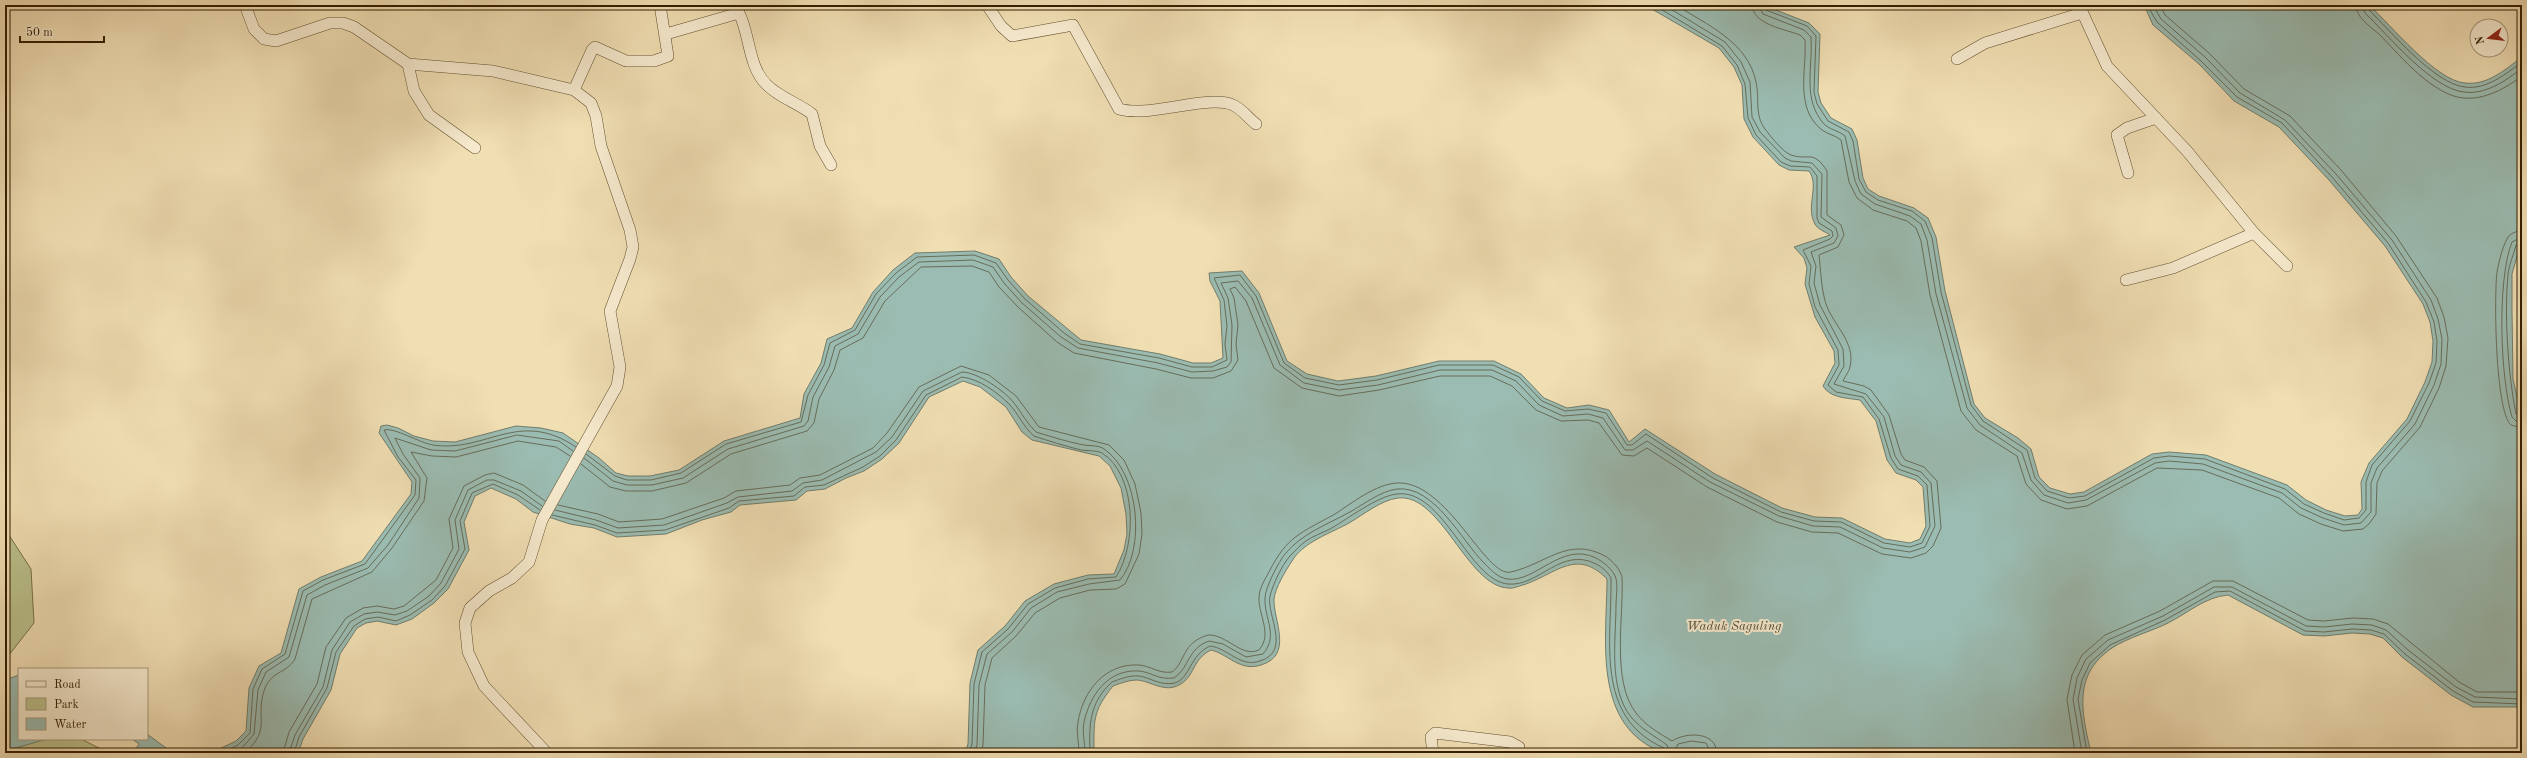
<svg xmlns="http://www.w3.org/2000/svg" width="2527" height="758" font-family="'Old Standard TT',serif">
	<rect width="100%" height="100%" fill="#f1dfb4"/>
	<filter id="stains"><feTurbulence type="fractalNoise" baseFrequency=".005" numOctaves="4"/><feColorMatrix values="0 0 0 0 .2 0 0 0 0 .09 0 0 0 0 .02 0 0 0 .5 -.17"/></filter>
	<radialGradient id="worn" r=".72"><stop offset=".6" stop-color="#630" stop-opacity="0"/><stop offset="1" stop-color="#630" stop-opacity=".3"/></radialGradient>
	<g fill="#bbc18c" stroke="#777046">
		<polygon points="5,529 31,569 34,623 5,660"/>
		<polygon points="22,739 81,739 109,753 19,753"/>
	</g>
	<g fill="#9bbcb2" stroke="#717d6b">
		<path d="M1645,5H1763L1809,23L1820,34L1818,92L1821,103L1831,118L1852,129L1857,140L1863,178L1868,189L1879,196L1914,208L1928,218L1936,237L1945,291L1974,404L1985,418L2018,438L2031,449L2039,477L2050,488L2070,494L2084,492L2152,454L2169,452L2206,455L2287,485L2306,500L2326,510L2345,516L2358,515L2362,509L2361,482L2369,463L2407,419L2425,382L2432,362L2433,341L2430,322L2423,304L2385,246L2329,180L2279,127L2234,101L2199,64L2153,25L2144,5H2369C2391,25 2436,81 2465,83C2487,86 2506,69 2522,57V239L2512,274V311L2513,379L2522,419V707H2473L2451,695L2402,657L2383,638L2370,634L2352,633L2324,636L2303,635L2228,595C2205,597 2188,613 2168,623C2150,632 2129,637 2112,648C2072,675 2082,713 2091,753H1705C1696,745 1670,756 1657,750C1592,721 1607,636 1607,579C1576,547 1555,575 1523,585C1518,586 1513,589 1508,588C1467,586 1441,493 1398,498C1381,500 1363,515 1349,523C1331,533 1303,542 1292,561C1286,570 1275,588 1274,599C1273,620 1294,655 1261,665C1240,672 1228,654 1211,650C1192,659 1195,677 1179,685C1165,693 1150,681 1137,680C1129,680 1121,683 1113,686C1092,712 1094,721 1094,753H965L968,744L970,683L978,650L1005,626L1025,601L1054,584L1088,575L1114,574L1124,550L1127,534L1126,514L1121,488L1110,466L1099,456L1032,440L1022,432L1006,407L980,387L963,381L929,397L899,443L882,459L864,471L846,478L825,489L807,491L796,500L740,505L731,512L702,520L666,534L617,537L594,528L570,524L533,512L516,499L491,488L475,496L464,522L469,550L448,589L434,603L412,619L396,625L377,621L366,623L357,628L340,654L331,690L303,739L298,753H211L236,741L246,731L249,688L259,666L281,653L299,589L321,577L362,561L411,494L412,482L379,433L381,426L387,425L398,428L414,436L433,441L455,442L516,426L541,428L563,433L599,458L616,473L628,476H650L679,470L724,441L800,418L804,394L821,363L827,339L852,328L873,292L893,270L915,253L975,251L999,259L1011,277L1028,296L1081,340L1160,354L1193,363H1211L1223,358L1220,301L1210,281L1209,273L1242,271L1259,293L1287,361L1307,374L1338,381L1376,376L1439,361H1494L1521,374L1544,398L1567,408L1589,405L1609,410L1629,442L1645,429L1715,474L1782,508L1815,517L1842,518L1885,539L1910,543L1920,539L1926,526L1923,487L1916,480L1896,473L1887,460L1876,421L1860,400C1847,398 1830,398 1823,386L1835,363L1834,351L1815,317L1805,284L1807,268L1804,258L1794,247L1830,235C1826,232 1817,229 1815,224C1805,207 1820,186 1809,171L1789,170L1779,165L1753,137L1744,119L1742,85L1734,67L1719,48Z"/>
		<polygon points="19,675 19,739 47,739 5,751 5,680"/>
		<polygon points="147,734 173,753 133,753 139,744 132,739 147,739"/>
	</g>
	<g fill="none" stroke-linecap="round" stroke-linejoin="round">
		<g stroke="#676d59" stroke-width="1">
			<path d="M1752,5C1753,25 1785,29 1800,35L1805,40C1807,69 1794,108 1822,130C1827,134 1835,135 1841,140L1849,182L1857,198L1873,210L1907,221L1916,228L1921,241L1930,295L1961,411L1976,430L2017,456L2026,484L2041,500L2067,509L2087,506L2157,468L2202,470L2279,498L2299,514L2321,524L2343,531L2363,529L2369,524L2376,514L2377,483L2382,471L2420,427L2439,388L2446,366L2448,338L2444,317L2437,298L2396,236L2341,170L2290,116L2244,89L2209,53L2165,15L2160,5"/>
			<path d="M1758,5L1763,14L1804,30L1811,37C1813,68 1802,99 1824,124C1829,129 1839,131 1845,136L1855,181L1861,194L1875,204L1910,216L1921,224L1927,240L1936,294L1967,408L1980,425L2022,453L2031,480L2044,495L2068,503L2086,500L2155,463L2169,461L2203,464L2282,493L2301,508L2323,518L2344,525L2361,523L2371,512V483L2377,468L2415,424L2434,385L2441,364L2442,339L2438,319L2431,300L2392,240L2336,174L2285,120L2240,93L2205,57L2161,19L2153,5"/>
			<polyline points="1763,5 1766,10 1807,26 1816,36 1814,92 1817,104 1828,121 1849,132 1853,141 1859,179 1866,192 1878,200 1912,211 1925,221 1932,238 1941,292 1971,405 1983,421 2027,450 2035,478 2047,491 2069,498 2085,496 2154,458 2169,456 2205,459 2285,489 2304,504 2324,513 2344,520 2359,518 2366,510 2366,482 2372,465 2410,421 2429,383 2436,363 2437,341 2434,322 2426,302 2388,243 2332,177 2282,123 2237,97 2201,61 2157,22 2147,5"/>
			<path d="M2356,5C2356,19 2373,28 2382,37C2401,57 2434,96 2464,98C2485,100 2506,88 2522,76"/>
			<path d="M2362,5L2365,13C2388,35 2432,89 2464,92C2485,95 2506,81 2522,68"/>
			<path d="M2367,5L2368,9C2390,30 2434,84 2465,87C2486,90 2506,74 2522,62"/>
			<path d="M2522,231C2516,231 2510,233 2507,239C2502,248 2499,262 2497,272C2494,295 2495,411 2511,425L2522,428"/>
			<path d="M2522,237L2512,242C2497,280 2500,377 2512,417L2516,421L2522,422"/>
			<path d="M2522,242L2516,245C2514,254 2509,264 2508,274C2504,314 2508,375 2516,414L2522,417"/>
			<polyline points="586,454 615,476 627,480 651,480 681,473 726,444 801,422 808,395 824,365 830,343 855,330 876,294 896,273 917,257 974,255 996,263 1008,280 1025,299 1064,333 1080,344 1159,358 1192,367 1212,367 1227,360 1225,344 1227,326 1224,300 1214,278 1240,275 1256,296 1284,363 1305,378 1339,385 1377,380 1439,365 1493,365 1519,377 1542,401 1565,411 1588,409 1606,413 1627,445 1632,445 1646,434 1713,478 1781,512 1814,521 1841,522 1884,543 1910,547 1922,543 1930,526 1927,485 1918,476 1898,469 1891,458 1879,419 1863,397 1836,392 1828,385 1839,365 1838,350 1815,307 1809,284 1811,266 1803,250 1830,239 1833,236 1832,231 1819,223 1817,218 1817,176 1810,167 1790,166 1781,162 1756,135 1748,118 1745,84 1737,65 1722,46 1654,5"/>
			<polyline points="584,458 613,481 627,485 652,485 683,478 728,449 804,426 808,421 813,397 829,367 835,346 858,334 880,297 899,277 919,262 973,260 993,267 1004,283 1022,303 1061,337 1078,348 1158,363 1192,372 1213,371 1227,367 1231,362 1232,325 1228,298 1221,283 1238,281 1252,298 1280,365 1304,383 1339,390 1378,385 1440,370 1492,370 1516,381 1539,405 1563,416 1588,414 1603,418 1625,450 1633,450 1647,441 1710,482 1779,516 1813,526 1840,527 1883,548 1910,552 1925,547 1935,526 1931,483 1921,472 1901,465 1895,456 1884,417 1866,394 1834,384 1844,366 1843,349 1820,305 1814,283 1816,266 1811,252 1834,243 1838,236 1836,228 1821,217 1822,174 1812,163 1791,161 1785,158 1760,132 1752,117 1750,82 1741,62 1725,42 1664,5"/>
			<path d="M581,464L610,487L626,491H652L686,483L731,454L807,431L814,423L819,399L834,370L840,350L863,338L885,301L921,267L972,266L989,272L999,287L1018,307L1057,342L1074,353L1156,369L1191,378H1213L1231,371L1238,360L1236,344L1238,325L1234,298L1230,289L1235,287L1246,301L1274,368L1302,388L1339,396L1379,390L1440,376H1490L1512,386L1536,410L1561,421L1588,420L1599,423L1622,455L1634,456L1647,448L1707,487L1777,522L1812,532L1838,533L1882,554L1911,558L1926,553L1933,546L1941,528L1937,481L1924,467L1905,460L1901,454L1889,415L1871,390L1864,386L1843,381C1845,376 1849,372 1850,367C1856,342 1833,325 1826,304C1821,288 1821,272 1819,255L1838,247L1844,235L1841,225L1827,215V171C1813,149 1809,161 1791,155C1783,152 1771,137 1765,129C1754,114 1760,99 1756,82C1748,42 1707,25 1676,5"/>
			<polyline points="558,505 598,514 619,522 662,519 724,498 736,491 790,485 800,478 820,475 873,448 887,433 919,387 961,366 989,375 1016,396 1039,427 1109,445 1124,460 1135,484 1141,513 1142,534 1139,554 1125,584 1116,589 1090,590 1060,598 1035,613 1016,636 992,658 985,685 983,745 981,753"/>
			<path d="M555,510L596,520L618,528L664,525L727,503L738,497L792,491L803,483L822,480L876,452L892,437L923,391L962,372C977,372 1005,391 1014,403C1022,413 1027,424 1036,432C1052,437 1068,442 1084,445C1090,446 1099,445 1104,449C1139,472 1146,549 1120,580L1089,584L1057,592L1031,608L1012,632L987,654L979,685L977,745L974,753"/>
			<path d="M552,515L595,525L617,533L665,530L729,508L739,501L794,496L805,487L824,485L863,467L880,456L896,440L926,395L962,377C979,379 997,392 1009,404C1019,414 1023,427 1034,436C1049,441 1065,446 1081,450C1087,451 1096,450 1102,453C1137,475 1137,545 1116,577L1088,579L1055,588L1028,604L1008,629L982,652L974,684L972,744L969,753"/>
			<path d="M222,753L238,745L250,733L253,689L262,669L285,654L303,591L323,580L365,564L415,495L416,480L398,457L384,430C394,427 420,443 433,445C487,453 518,408 576,447"/>
			<polyline points="233,753 242,748 254,734 258,690 266,672 289,657 307,595 325,585 368,568 388,545 419,498 420,478 403,454 395,438 431,450 455,451 517,435 559,441 573,451"/>
			<path d="M245,753C272,728 255,719 264,691C270,671 286,674 295,659L312,599L372,572L392,548L424,501L427,478L411,452L432,456L456,457L518,441L556,447L570,456"/>
			<polyline points="283,753 289,732 317,684 326,647 346,618 363,608 377,606 394,609 404,606 436,580 453,548 449,519 464,486 485,475 494,473 523,485 545,501"/>
			<polyline points="289,753 295,735 323,687 332,650 350,622 364,614 377,612 395,615 407,611 429,596 441,583 459,549 455,520 468,490 487,480 494,480 521,491 542,506"/>
			<polyline points="294,753 299,737 327,688 336,652 354,626 365,619 378,617 396,621 410,615 432,600 445,586 465,549 460,521 472,493 493,484 518,495 540,510"/>
			<path d="M1079,753C1079,743 1076,732 1078,722C1083,691 1105,663 1139,665C1151,666 1159,674 1172,672C1186,662 1181,643 1208,635C1227,634 1241,658 1259,650C1273,634 1258,615 1259,597C1259,589 1265,579 1269,572C1287,536 1301,533 1335,514C1352,503 1376,484 1397,483C1447,480 1486,579 1511,572C1546,564 1568,536 1605,556C1612,560 1620,569 1622,577C1624,616 1611,681 1636,713C1646,726 1659,733 1672,741C1686,732 1716,731 1717,753"/>
			<path d="M1085,753C1085,743 1082,732 1084,722C1090,695 1108,669 1139,671C1151,672 1158,680 1174,678C1190,667 1187,649 1209,641L1223,644L1246,657L1263,654C1279,635 1264,619 1265,598C1265,588 1279,561 1285,554C1301,534 1328,524 1350,512C1364,504 1381,491 1397,489C1434,485 1462,541 1484,563C1491,570 1497,577 1507,579C1536,583 1561,541 1596,558C1603,562 1610,567 1614,574C1619,581 1616,596 1616,605C1616,640 1608,688 1631,717C1642,730 1655,736 1667,745L1670,753"/>
			<path d="M1090,753C1089,725 1089,703 1112,682C1120,679 1130,675 1139,676C1151,678 1161,686 1175,683C1190,678 1190,655 1210,646C1228,648 1240,668 1260,661C1292,651 1266,615 1270,596C1273,584 1282,565 1290,556C1295,551 1300,545 1306,541C1313,536 1322,533 1330,529C1348,519 1377,496 1397,494C1443,488 1469,581 1508,584C1539,587 1561,546 1596,564C1602,567 1608,572 1611,578C1612,640 1594,717 1664,748L1665,753"/>
			<polyline points="1674,753 1678,744 1691,741 1706,743 1711,753"/>
			<polyline points="2075,753 2067,699 2072,675 2082,655 2105,635 2160,611 2213,581 2233,581 2308,620 2324,621 2353,618 2373,619 2388,624 2459,682 2477,692 2522,692"/>
			<polyline points="2082,753 2073,699 2077,678 2086,659 2108,640 2163,616 2214,587 2232,587 2306,626 2324,627 2352,624 2372,625 2386,630 2408,650 2456,687 2475,697 2522,699"/>
			<polyline points="2087,753 2078,699 2082,680 2090,663 2110,645 2165,620 2215,592 2230,591 2305,631 2324,632 2352,629 2371,630 2384,634 2405,654 2453,691 2473,702 2522,704"/>
		</g>
		<g stroke="#624e2d" stroke-width="12">
			<g id="minor">
				<polyline points="245,5 254,29 264,39 276,41 330,23 343,23 354,27 408,64 493,71 574,90 591,103 596,116 601,146 630,230 633,247 630,259 610,311 620,367 617,386 542,520 529,562 512,578 489,591 470,608 465,623 468,652 484,686 547,753"/>
				<path d="M987,5L1001,26L1012,36L1073,25L1119,109C1151,118 1208,94 1233,105C1241,108 1249,119 1256,124"/>
				<polyline points="2079,5 2107,66 2187,151 2254,233 2287,266"/>
				<path d="M666,34L739,13C750,34 748,67 767,85C780,98 798,103 812,114L820,146L831,165"/>
				<polyline points="1957,59 1985,43 2082,13"/>
				<polyline points="408,64 414,91 429,115 475,148"/>
				<polyline points="574,90 592,50 595,47 626,61 654,61 668,56 660,5"/>
				<polyline points="2128,173 2117,135 2127,128 2156,118"/>
				<polyline points="2126,280 2173,268 2254,233"/>
				<polyline points="1433,753 1431,737 1435,733 1510,742 1519,747 1519,753"/>
			</g>
		</g>
		<use href="#minor" stroke="#f6eace" stroke-width="11"/>
	</g>
	<g text-anchor="middle" dominant-baseline="central" stroke-width="4" stroke-linejoin="round" paint-order="stroke">
		<g font-size="13" font-style="italic" fill="#524d35" stroke="#f6eace">
			<text x="1734" y="626">Waduk Saguling</text>
		</g>
	</g>
	<rect width="2527" height="758" fill="none" stroke="#f1dfb4" stroke-width="20"/>
	<rect x="6" y="6" width="2515" height="746" fill="none" stroke="#331e00" stroke-width="2"/>
	<rect x="10" y="10" width="2507" height="738" fill="none" stroke="#331e00"/>
	<rect x="18" y="668" width="130" height="72" fill="#f6eace" stroke="#a8987c"/>
	<rect x="26" y="681" width="20" height="6" fill="#f6eace" stroke="#a8987c"/>
	<text x="54" y="688" font-size="12" fill="#331e00">Road</text>
	<rect x="26" y="698" width="20" height="12" fill="#bbc18c" stroke="#a8987c"/>
	<text x="54" y="708" font-size="12" fill="#331e00">Park</text>
	<rect x="26" y="718" width="20" height="12" fill="#9bbcb2" stroke="#a8987c"/>
	<text x="54" y="728" font-size="12" fill="#331e00">Water</text>
	<g transform="translate(2489 38) rotate(255)"><circle r="19" fill="#f6eace" stroke="#a8987c"/>
	<path d="M0-3L7 15L0 10L-7 15Z" fill="#8f2418"/>
	<text y="-6" font-size="11" font-weight="bold" text-anchor="middle" fill="#331e00">N</text>
	</g>
	<path d="M20 36v6h84v-6" fill="none" stroke="#331e00" stroke-width="2"/>
	<text x="26" y="36" font-size="12" fill="#331e00" stroke="#f6eace" stroke-width="3" paint-order="stroke">50 m</text>
	<rect width="100%" height="100%" filter="url(#stains)"/>
	<rect width="100%" height="100%" fill="url(#worn)"/>
</svg>
